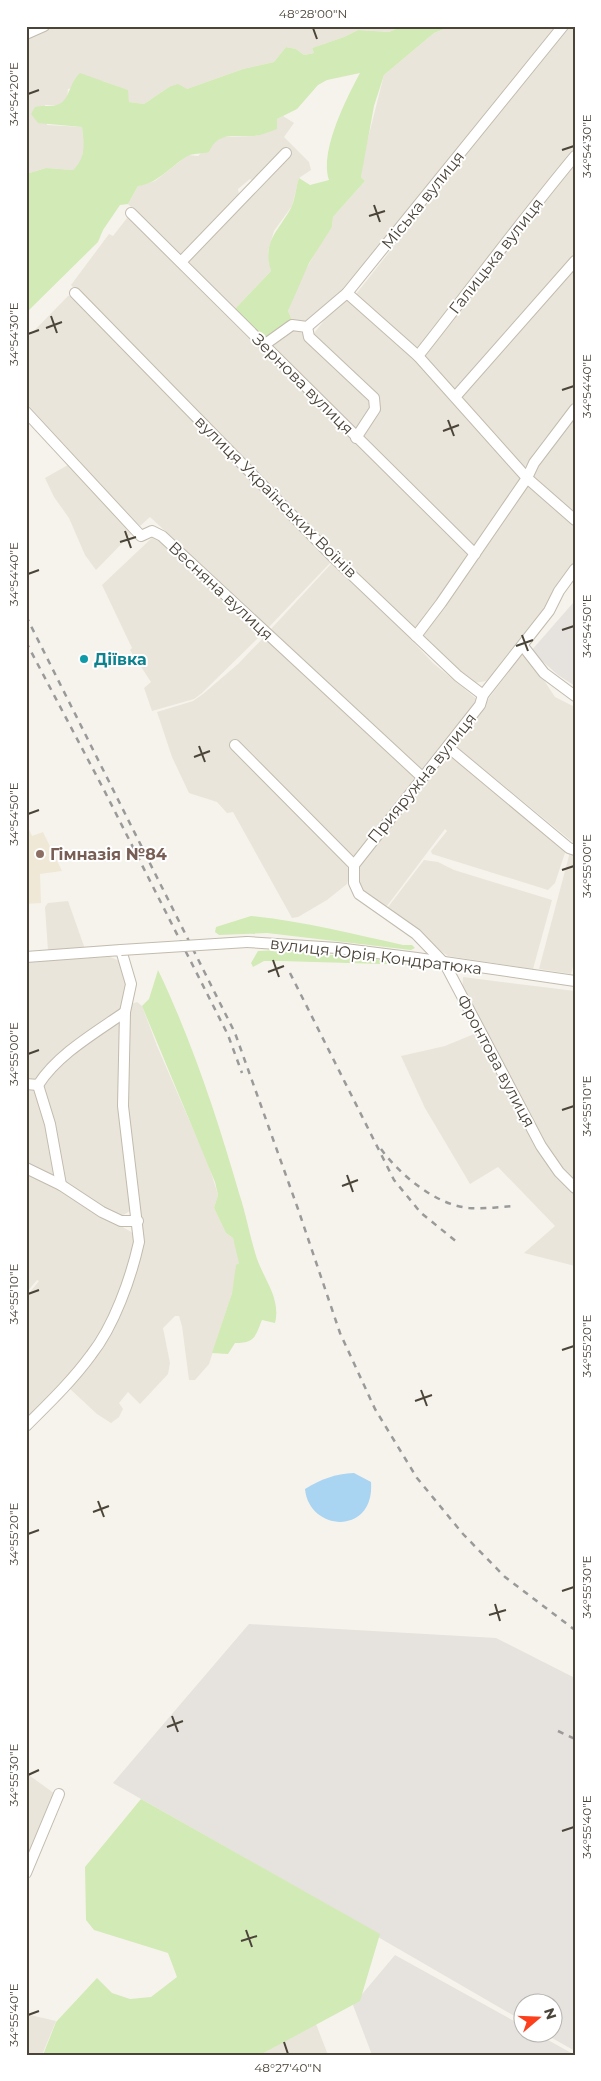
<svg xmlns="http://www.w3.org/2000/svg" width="601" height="2081" font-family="Montserrat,sans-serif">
	<rect width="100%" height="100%" fill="#f6f3ec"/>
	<g fill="#eae5da">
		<polygon points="50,26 403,26 389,32 358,30 344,37 312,48 314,53 304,55 296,49 286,47 274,62 243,69 187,89 169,87 144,104 129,102 127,90 103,81 68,89 67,99 58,105 45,105 47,125 82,127 84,145 81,163 73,170 46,168 26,174 26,37"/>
		<polygon points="452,26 556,26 346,288 310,323 293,322 288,311 299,282 320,244 332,227 333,217 365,181 361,177 364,154 384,75 434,33"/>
		<polygon points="570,26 575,26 575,151 419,348 414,350 353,298 545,54"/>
		<polygon points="283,116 294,123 284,137 309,162 311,170 299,178 292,206 274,231 268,251 271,271 235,309 217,294 185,261 255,182 250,179 238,189 239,195 182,257 128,204 138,186 155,181 188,155 198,156 213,142 223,137 255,136 276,129 277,119"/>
		<polygon points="575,162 575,253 453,391 425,360 424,354"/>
		<polygon points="127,218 134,219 470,556 417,631 337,554 71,285 109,234 113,236"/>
		<polygon points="575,268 575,400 533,454 525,467 516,461 460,400"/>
		<polygon points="72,295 331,562 269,627 150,517 140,526 26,405 26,339 68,296"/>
		<polygon points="347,296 414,357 524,479 475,550 362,437 379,411 375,396 311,337 341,299"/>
		<polygon points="291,328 297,329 372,398 374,406 355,432 271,347"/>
		<polygon points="575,416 575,518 530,478"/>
		<polygon points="68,465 132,533 96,570 85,555 69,518 54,497 45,478"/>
		<polygon points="528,481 575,524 575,566 548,606 492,675 486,681 475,683 465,678 421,636"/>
		<polygon points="155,535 261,635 202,693 194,699 152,711 144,688 151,682 130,650 132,648 102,585"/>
		<polygon points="332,563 373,599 433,663 479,701 422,771 271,629"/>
		<polygon points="264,637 416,779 353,861 346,864 350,873 347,884 327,900 298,917 292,918 233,812 227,813 217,802 189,793 172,757 157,712 193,701 203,694 238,664"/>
		<polygon points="522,654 528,656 555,697 575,707 575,844 454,745"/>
		<polygon points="447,752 566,850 555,883 548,890 432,854 431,851 447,831 445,829 384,910 369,898 358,882 359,867 371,844"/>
		<polygon points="570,852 575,854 575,959 571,974 539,969"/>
		<polygon points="424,860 438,862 454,870 552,900 533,969 448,956 385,911"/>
		<polygon points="68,901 85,949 48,951 45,907 48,903"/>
		<polygon points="110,957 120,961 127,990 122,1010 38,1081 26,1082 26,961"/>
		<polygon points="463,977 575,991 575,1184 544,1144 462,991"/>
		<polygon points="137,1002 142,1006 157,1046 209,1166 218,1195 214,1208 226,1233 233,1238 239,1255 239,1263 237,1265 232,1293 209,1364 195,1380 189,1380 182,1326 179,1316 175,1316 163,1328 170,1363 168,1374 140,1404 128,1392 119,1403 123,1409 119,1417 111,1423 97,1414 68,1387 94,1356 137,1262 126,1106 128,1005"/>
		<polygon points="122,1016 121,1107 135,1208 120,1217 64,1185 42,1084 44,1077"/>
		<polygon points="474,1034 536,1146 556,1175 575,1194 575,1266 524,1253 555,1226 498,1167 470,1184 425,1108 401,1056 445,1046"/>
		<polygon points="26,1085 40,1093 59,1180 26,1167"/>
		<polygon points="26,1171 133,1233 137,1239 133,1261 105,1329 91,1352 26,1422 26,1297 39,1281 37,1280 26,1293"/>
		<polygon points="26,1773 55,1794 26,1869"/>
		<polygon points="26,2014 56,2021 42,2055 26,2055"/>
		<polygon points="316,2024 328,2055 260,2055"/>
	</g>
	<g fill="#e6e2dd">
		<polygon points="573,603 575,605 575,686 558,675 531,651"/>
		<polygon points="249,1624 496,1638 575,1678 575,2051 545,2034 554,2034 554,2004 524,2004 523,2021 378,1937 379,1934 113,1783"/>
		<polygon points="395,1955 523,2026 524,2034 537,2034 575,2055 372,2055 353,2005"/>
	</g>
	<polygon fill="#efe8d6" points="26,823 32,836 43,832 62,871 40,874 41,903 26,904"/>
	<g fill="#d2eab5">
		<path d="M403,26H452L434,33L384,75L374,106L361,177L365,181L333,217L332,227L309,263L288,311L293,322L264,340L235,309L271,271C262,241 278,232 291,208C295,200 296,187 299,178L310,185L329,180C319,152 347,97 360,73L327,80L318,85L297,109L277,119V129C269,132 262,135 254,136C234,137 218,131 209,152C202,154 191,153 186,157C170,167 157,184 138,186L128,204L120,205L103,230L98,242L26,313V174L46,168L73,170C86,158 84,144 82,127L38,123L31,114L35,107C43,105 53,107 59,104C70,99 69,83 80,73L128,90L129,102L144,104L169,87L178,84L187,89L243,69L274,62L286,47L296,49L304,55L314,53L312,48L344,37L358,30L389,32Z"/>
		<path d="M251,916C302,921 353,934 403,945H412L415,948L411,950L267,933L219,935L215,932L216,927Z"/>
		<polygon points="279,950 416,963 416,965 281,961 264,961 253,967 251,963 258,951"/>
		<path d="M158,970C192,1041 217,1117 239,1193C246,1214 250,1237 257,1259C265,1281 281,1299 275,1323L262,1320C255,1337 255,1343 235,1343L228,1354L212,1353L232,1293L236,1265L239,1263L233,1238L226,1233L214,1208L218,1195L215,1182L142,1006L149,999Z"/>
		<polygon points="141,1799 380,1934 360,2001 260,2055 43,2055 56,2022 97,1978 112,1993 130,1999 151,1997 177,1977 168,1953 94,1930 86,1920 85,1867"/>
	</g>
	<path fill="#a9d4f2" d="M354,1473L371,1482C375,1536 309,1532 305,1489C321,1479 335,1474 354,1473Z"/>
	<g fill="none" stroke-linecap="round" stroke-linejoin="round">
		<g stroke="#c2bbae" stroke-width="12">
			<g id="minor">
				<polyline points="26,34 44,26"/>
				<polyline points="131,213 475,554"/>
				<polyline points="181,262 286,153"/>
				<polyline points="75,293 335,559 458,676 483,695"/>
				<polyline points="347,293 418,356 527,478 575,520"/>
				<polyline points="307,327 309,337 374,398 375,409 356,438"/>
				<polyline points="264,345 292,325 307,327 347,293 563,26"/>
				<path d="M418,356C471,289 521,221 575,156"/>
				<polyline points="456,396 575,261"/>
				<polyline points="26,412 141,536 152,531 162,536 422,777"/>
				<polyline points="416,636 441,603 527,478 534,463 575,409"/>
				<polyline points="523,646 544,673 575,696"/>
				<polyline points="235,745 354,865 354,883 359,894 416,934 445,964 541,1146 559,1172 575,1188"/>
				<polyline points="448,747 569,848 575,850"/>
				<polyline points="354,865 480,705 483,695 549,611 559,591 575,569"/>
				<polyline points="247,942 337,948 417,958 575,981"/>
				<path d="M26,957L121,950L131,984L125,1012L123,1106L139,1242C131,1278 114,1326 91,1355C72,1381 49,1403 26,1426"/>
				<path d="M26,1084L38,1085C58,1054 95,1033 125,1012"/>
				<polyline points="38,1085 50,1124 61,1185"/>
				<polyline points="26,1168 61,1185 102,1212 121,1221 138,1221"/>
				<polyline points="26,1873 59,1794"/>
			</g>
		</g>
		<use href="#minor" stroke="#fff" stroke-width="10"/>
		<g stroke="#9a9a9a" stroke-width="2.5" stroke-dasharray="6 6" stroke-linecap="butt">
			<polyline points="26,616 235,1033 298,1209 340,1333 375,1409 417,1478 463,1534 505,1577 575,1630"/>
			<polyline points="26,642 104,790 228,1035 242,1073"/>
			<polyline points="290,973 394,1180 421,1213 457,1242"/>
			<path d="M381,1149C400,1175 436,1205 469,1208C484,1209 500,1207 515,1206"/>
			<polyline points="558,1731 575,1739"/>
		</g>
		<g stroke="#c2bbae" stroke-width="12" stroke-linecap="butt">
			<polyline id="minor-bridge" points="121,950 247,942"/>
		</g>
		<use href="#minor-bridge" stroke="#fff" stroke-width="10"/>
	</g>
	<path fill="none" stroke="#4b4439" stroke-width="2" d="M313,28L317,39M28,94L39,90M562,150L574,146M374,205L380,222M369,216L385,211M51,316L57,333M46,328L62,322M28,334L39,330M562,390L574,386M448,420L454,436M443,431L459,425M125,531L131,548M120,542L136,537M28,574L39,570M562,630L574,626M522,635L528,651M516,646L533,640M199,746L205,762M194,757L210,751M28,814L39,810M562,870L574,866M273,960L279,977M268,972L284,966M28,1054L39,1050M562,1110L574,1106M347,1175L353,1192M342,1186L358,1180M28,1294L39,1290M562,1350L574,1346M421,1390L427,1406M415,1401L432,1395M98,1501L104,1517M93,1512L109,1506M28,1534L39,1530M562,1591L574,1587M495,1604L500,1621M489,1615L506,1610M172,1716L178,1732M167,1727L183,1721M28,1775L39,1770M562,1831L574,1827M246,1930L252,1947M241,1941L257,1936M28,2015L39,2011M284,2042L288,2054"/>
	<circle fill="#0f9aa8" stroke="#fff" stroke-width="2" cx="84" cy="659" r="5"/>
	<circle fill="#8d6e63" stroke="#fff" stroke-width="2" cx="40" cy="854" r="5"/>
	<g text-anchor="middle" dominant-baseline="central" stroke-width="4" stroke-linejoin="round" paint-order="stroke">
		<g font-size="16" fill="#4b4439" stroke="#fff">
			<text transform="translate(423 200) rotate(-51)">Міська вулиця</text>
			<text transform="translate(496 256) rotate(-52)">Галицька вулиця</text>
			<text transform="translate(303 384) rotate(45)">Зернова вулиця</text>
			<text transform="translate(276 497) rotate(45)">вулиця Українських Воїнів</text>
			<text transform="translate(221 591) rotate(43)">Весняна вулиця</text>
			<text transform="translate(422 778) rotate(-51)">Прияружна вулиця</text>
			<text transform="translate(376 956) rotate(7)">вулиця Юрія Кондратюка</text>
			<text transform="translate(496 1061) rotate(62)">Фронтова вулиця</text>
		</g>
		<g font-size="16" font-weight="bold" fill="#0d838f" stroke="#fff" text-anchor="start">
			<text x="94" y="659">Діївка</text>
		</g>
		<g font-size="16" font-weight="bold" fill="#785e54" stroke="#fff" text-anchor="start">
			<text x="50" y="854">Гімназія №84</text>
		</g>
	</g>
	<rect width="601" height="2081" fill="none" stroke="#ffffff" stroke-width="55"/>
	<g transform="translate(538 2018) rotate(71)"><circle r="24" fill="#ffffff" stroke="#b7b4b0"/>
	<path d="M0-4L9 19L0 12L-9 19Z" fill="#fc3f1d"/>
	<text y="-8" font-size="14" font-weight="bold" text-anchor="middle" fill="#4b4439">N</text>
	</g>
	<rect x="28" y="28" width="546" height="2026" fill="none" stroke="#4b4439" stroke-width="2"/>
	<g font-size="12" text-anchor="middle" fill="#4b4439">
		<text x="313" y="18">48°28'00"N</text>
		<text transform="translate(14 94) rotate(-90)" y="4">34°54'20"E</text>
		<text transform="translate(587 146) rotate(-90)" y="4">34°54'30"E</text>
		<text transform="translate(14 334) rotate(-90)" y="4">34°54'30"E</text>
		<text transform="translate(587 386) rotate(-90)" y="4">34°54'40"E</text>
		<text transform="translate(14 574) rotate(-90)" y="4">34°54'40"E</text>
		<text transform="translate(587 626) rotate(-90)" y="4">34°54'50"E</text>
		<text transform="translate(14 814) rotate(-90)" y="4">34°54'50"E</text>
		<text transform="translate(587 866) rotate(-90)" y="4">34°55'00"E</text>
		<text transform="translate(14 1054) rotate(-90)" y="4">34°55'00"E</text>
		<text transform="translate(587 1106) rotate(-90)" y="4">34°55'10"E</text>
		<text transform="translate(14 1294) rotate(-90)" y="4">34°55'10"E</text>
		<text transform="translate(587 1346) rotate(-90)" y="4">34°55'20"E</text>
		<text transform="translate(14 1534) rotate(-90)" y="4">34°55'20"E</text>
		<text transform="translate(587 1587) rotate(-90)" y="4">34°55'30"E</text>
		<text transform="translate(14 1775) rotate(-90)" y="4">34°55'30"E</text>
		<text transform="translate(587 1827) rotate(-90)" y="4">34°55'40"E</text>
		<text transform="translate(14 2015) rotate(-90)" y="4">34°55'40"E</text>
		<text x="288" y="2072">48°27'40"N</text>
	</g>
</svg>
